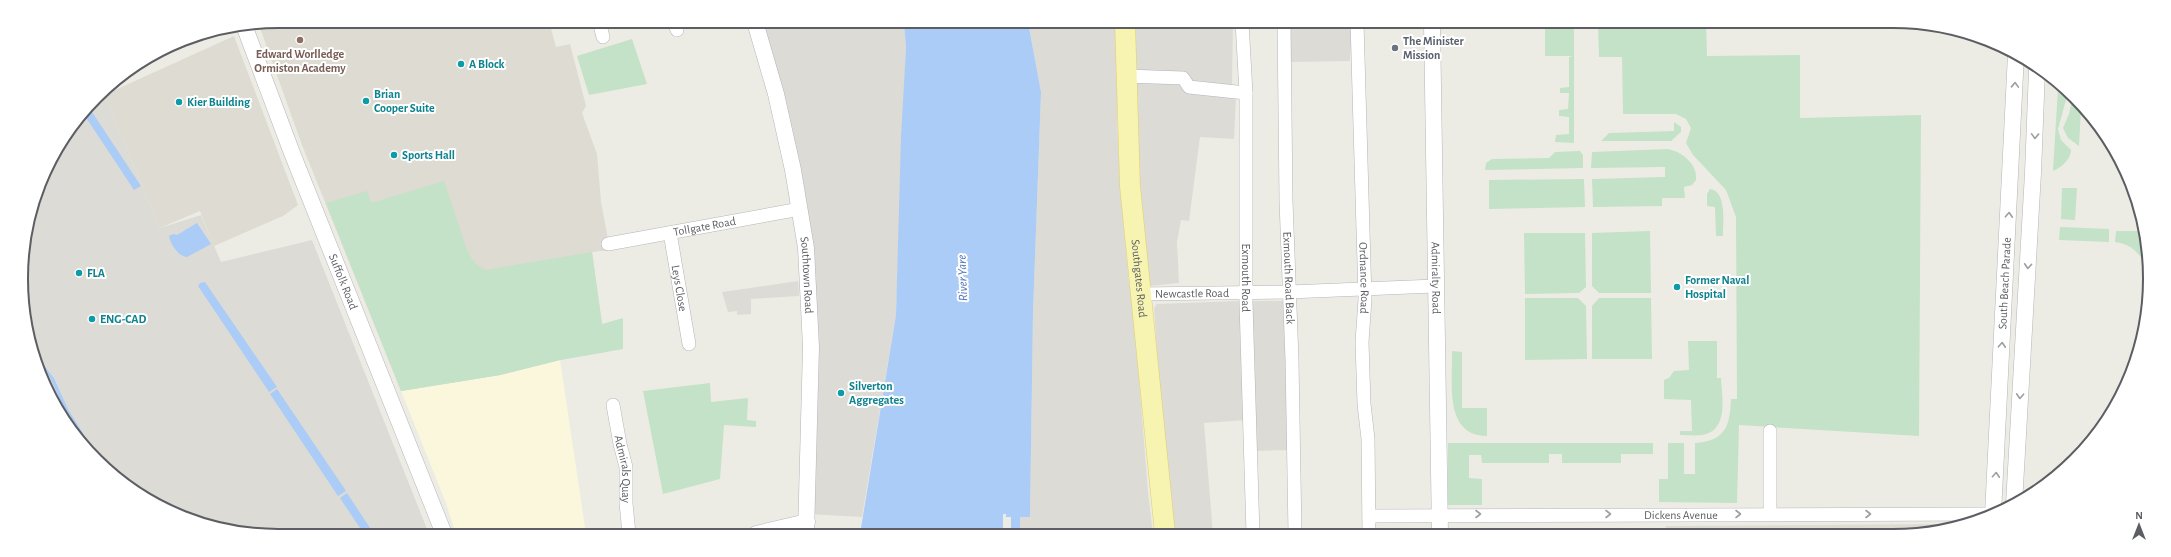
<svg xmlns="http://www.w3.org/2000/svg" width="2171" height="557" font-family="'Alegreya Sans',sans-serif">
	<rect width="100%" height="100%" fill="#edece4"/>
	<polygon fill="#faf7dc" points="560,360 586,534 456,534 446,503 401,391 500,375"/>
	<g fill="#dcdbd6">
		<polygon points="755,22 904,22 906,48 896,315 862,517 807,514 810,292"/>
		<polygon points="1028,22 1119,22 1117,119 1120,185 1129,283 1133,302 1148,492 1153,534 1020,534 1020,517 1030,517 1033,313 1041,92"/>
		<polygon points="1133,22 1233,22 1232,87 1236,96 1234,139 1200,137 1189,221 1181,220 1177,242 1179,283 1150,286 1140,207"/>
		<polygon points="1287,22 1352,22 1350,61 1290,62"/>
		<polygon points="104,95 160,228 201,215 221,262 312,240 429,534 245,534 150,502 96,454 68,409 54,378 30,345 22,261 48,164 100,97"/>
		<polygon points="798,281 799,296 751,299 751,314 737,315 737,311 728,312 722,292"/>
		<polygon points="1239,301 1285,301 1290,450 1256,451 1246,420 1204,423 1213,534 1173,534 1160,395 1154,308 1157,304"/>
	</g>
	<g fill="#dddbd2">
		<polygon points="279,21 549,21 556,47 570,44 586,106 582,113 597,154 601,202 610,250 592,252 606,352 560,360 500,375 401,391 302,145 259,25"/>
		<polygon points="234,36 298,205 283,216 214,246 200,211 160,228 104,95"/>
		<polygon points="1942,524 1942,529 1926,534 1666,534 1666,526"/>
	</g>
	<g fill="#c3e2c7">
		<polygon points="1545,23 1574,23 1574,143 1555,142 1556,135 1569,134 1569,117 1559,116 1559,110 1568,109 1569,93 1560,93 1560,88 1569,87 1569,57 1573,56 1545,56"/>
		<path d="M1598,23H1706L1707,56L1800,55V118L1921,115L1919,436L1739,425L1737,503L1659,502V479H1668V443H1684V474H1695V443C1725,441 1730,427 1731,399H1737L1736,217L1726,190L1693,155L1686,143L1691,128L1686,119L1676,114H1623L1622,57H1599Z"/>
		<polygon points="632,39 647,84 589,95 577,56"/>
		<path d="M2058,88L2067,96L2058,129L2061,140L2071,150C2071,159 2061,168 2053,171Z"/>
		<polygon points="2072,100 2081,108 2079,146 2068,138 2063,128 2069,114"/>
		<polygon points="1674,122 1681,127 1681,132 1671,141 1601,141 1609,133 1674,131"/>
		<path d="M1668,149C1682,152 1698,164 1696,180L1692,185L1684,187L1685,198H1662V206L1593,207L1592,179L1665,177V167L1591,168L1592,152Z"/>
		<polygon points="1580,151 1583,155 1583,168 1485,170 1486,163 1492,159 1549,158 1555,152"/>
		<polygon points="1584,179 1585,207 1489,209 1489,180"/>
		<path d="M444,181L467,250C471,259 476,266 486,270L592,252L602,324L623,318V349L560,360L500,375L401,391L326,203L367,191L371,203Z"/>
		<polygon points="2062,188 2077,188 2075,220 2061,219"/>
		<path d="M1710,189C1727,191 1723,224 1723,236H1716L1715,207L1707,206V194Z"/>
		<polygon points="2060,227 2109,229 2109,242 2059,240"/>
		<polygon points="1650,231 1651,293 1599,293 1592,286 1592,233"/>
		<path d="M2116,231H2143L2144,262C2137,250 2129,244 2115,242Z"/>
		<polygon points="1524,233 1585,233 1586,287 1579,293 1525,294"/>
		<polygon points="1525,298 1578,298 1586,306 1587,359 1525,360"/>
		<polygon points="1599,298 1651,298 1652,359 1592,359 1592,306"/>
		<path d="M1688,341H1717V378H1721C1722,397 1729,431 1702,435C1695,436 1687,435 1680,435V431H1692L1691,400L1664,399V380L1669,378L1674,371L1689,370Z"/>
		<path d="M1452,351L1462,352V408H1487V436C1443,436 1453,380 1452,351Z"/>
		<polygon points="710,383 711,402 748,398 747,420 756,421 756,427 724,425 720,479 663,494 643,391"/>
		<polygon points="1448,443 1653,443 1653,454 1621,454 1621,463 1562,463 1562,454 1549,454 1549,463 1482,463 1481,455 1469,455 1469,478 1482,479 1482,505 1448,505"/>
	</g>
	<g fill="#abccf6">
		<polygon points="904,22 1028,22 1041,92 1033,313 1030,517 1020,517 1020,534 1011,534 1011,517 1006,517 1006,514 1003,514 1003,534 860,534 896,315 901,137 906,48"/>
		<polygon points="90,109 141,186 134,190 85,116"/>
		<path d="M197,223L211,244L187,257C178,256 171,245 169,236L173,234L177,235Z"/>
		<polygon points="205,282 277,387 269,392 198,286 200,283"/>
		<polygon points="31,348 54,378 68,409 96,454 78,439 49,376"/>
		<polygon points="277,389 346,491 338,496 270,394"/>
		<polygon points="347,493 374,534 364,534 340,498"/>
	</g>
	<g fill="none" stroke-linecap="round" stroke-linejoin="round">
		<g stroke="#b4b5ba" stroke-width="14">
			<g id="minor">
				<polyline points="599,21 603,37"/>
				<polyline points="674,22 677,30"/>
				<path id="s1" d="M1242,22L1246,93V303L1253,534"/>
				<path id="s2" d="M1284,22L1286,201L1292,360L1295,534"/>
				<path id="s3" d="M1357,22L1365,299L1362,342L1364,404L1368,439L1369,534"/>
				<polyline points="1126,76 1183,78 1189,87 1246,93"/>
				<path id="s4" d="M670,233L689,344"/>
				<path id="s5" d="M608,244L800,209"/>
				<path id="s6" d="M1140,294L1289,292L1435,286"/>
				<path id="s7" d="M613,405L620,444L626,467V503L629,534"/>
				<polyline points="1770,431 1770,514"/>
				<path id="s8" d="M1370,516L1992,514"/>
			</g>
		</g>
		<g stroke="#b4b5ba" stroke-width="17">
			<g id="tertiary">
				<path id="s9" d="M755,22L776,94L793,170L806,248L811,347L806,534"/>
				<path id="s10" d="M1432,23L1440,534"/>
				<path id="s11" d="M245,28L292,153L444,534"/>
				<polyline points="2014,504 2033,173 2037,70"/>
				<path id="s12" d="M1993,514L2016,54"/>
				<polyline points="756,534 807,522"/>
			</g>
		</g>
		<g stroke="#e2cf68" stroke-width="21">
			<g id="primary">
				<path id="s13" d="M1125,22L1130,186L1165,534"/>
			</g>
		</g>
		<use href="#minor" stroke="#fff" stroke-width="13"/>
		<use href="#tertiary" stroke="#fff" stroke-width="16"/>
		<use href="#primary" stroke="#f6f4b0" stroke-width="20"/>
	</g>
	<defs><path id="oneway-chevron" d="M-2-3.5L2.5 0L-2 3.5" fill="none" stroke-width="1.6" stroke-linecap="round" stroke-linejoin="round"/></defs>
	<g stroke="#9d9ea1">
		<use href="#oneway-chevron" transform="translate(2015 85) rotate(-88)"/>
		<use href="#oneway-chevron" transform="translate(2035 136) rotate(92)"/>
		<use href="#oneway-chevron" transform="translate(2009 215) rotate(-87)"/>
		<use href="#oneway-chevron" transform="translate(2028 266) rotate(94)"/>
		<use href="#oneway-chevron" transform="translate(2002 345) rotate(-87)"/>
		<use href="#oneway-chevron" transform="translate(2020 396) rotate(93)"/>
		<use href="#oneway-chevron" transform="translate(1996 475) rotate(-86)"/>
		<use href="#oneway-chevron" transform="translate(1478 514)"/>
		<use href="#oneway-chevron" transform="translate(1608 514)"/>
		<use href="#oneway-chevron" transform="translate(1738 514)"/>
		<use href="#oneway-chevron" transform="translate(1868 514)"/>
	</g>
	<circle fill="#8d6e63" stroke="#fff" stroke-width="1.5" cx="300" cy="40" r="4"/>
	<circle fill="#6b7280" stroke="#fff" stroke-width="1.5" cx="1395" cy="48" r="4"/>
	<g fill="#0f9aa8" stroke="#fff" stroke-width="1.5">
		<circle cx="461" cy="64" r="4"/>
		<circle cx="366" cy="101" r="4"/>
		<circle cx="179" cy="102" r="4"/>
		<circle cx="394" cy="155" r="4"/>
		<circle cx="79" cy="273" r="4"/>
		<circle cx="1677" cy="287" r="4"/>
		<circle cx="92" cy="319" r="4"/>
		<circle cx="841" cy="393" r="4"/>
	</g>
	<g text-anchor="middle" dominant-baseline="central" stroke-width="4" stroke-linejoin="round" paint-order="stroke">
		<g font-size="12" font-weight="bold" fill="#5b616d" stroke="#fff" text-anchor="start">
			<text x="1403" y="41">The Minister<tspan x="1403" dy="14">Mission</tspan></text>
		</g>
		<g font-size="12" font-weight="bold" fill="#785e54" stroke="#fff">
			<text x="300" y="54">Edward Worlledge<tspan x="300" dy="14">Ormiston Academy</tspan></text>
		</g>
		<g font-size="12" font-weight="bold" fill="#0d838f" stroke="#fff" text-anchor="start">
			<text x="469" y="64">A Block</text>
			<text x="374" y="94">Brian<tspan x="374" dy="14">Cooper Suite</tspan></text>
			<text x="187" y="102">Kier Building</text>
			<text x="402" y="155">Sports Hall</text>
			<text x="87" y="273">FLA</text>
			<text x="1685" y="280">Former Naval<tspan x="1685" dy="14">Hospital</tspan></text>
			<text x="100" y="319">ENG-CAD</text>
			<text x="849" y="386">Silverton<tspan x="849" dy="14">Aggregates</tspan></text>
		</g>
		<g font-size="12" fill="#5c5e63" stroke="#fff">
			<text stroke="none"><textPath href="#s5" startOffset="98">Tollgate Road</textPath></text>
			<text stroke="none"><textPath href="#s9" startOffset="259">Southtown Road</textPath></text>
			<text stroke="none"><textPath href="#s13" startOffset="257">Southgates Road</textPath></text>
			<text stroke="none"><textPath href="#s1" startOffset="256">Exmouth Road</textPath></text>
			<text stroke="none"><textPath href="#s2" startOffset="256">Exmouth Road Back</textPath></text>
			<text stroke="none"><textPath href="#s3" startOffset="256">Ordnance Road</textPath></text>
			<text stroke="none"><textPath href="#s10" startOffset="255">Admiralty Road</textPath></text>
			<text stroke="none"><textPath href="#s11" startOffset="272">Suffolk Road</textPath></text>
			<text stroke="none"><textPath href="#s12" startOffset="231">South Beach Parade</textPath></text>
			<text stroke="none"><textPath href="#s4" startOffset="56">Leys Close</textPath></text>
			<text stroke="none"><textPath href="#s6" startOffset="52">Newcastle Road</textPath></text>
			<text stroke="none"><textPath href="#s7" startOffset="65">Admirals Quay</textPath></text>
			<text stroke="none"><textPath href="#s8" startOffset="311">Dickens Avenue</textPath></text>
		</g>
		<g font-size="13" font-style="italic" fill="#5175b6" stroke="#fff">
			<text transform="translate(963 278) rotate(-92)">River Yare</text>
		</g>
	</g>
	<path d="M0 0H2171V557H0ZM278 28H1893A250 250 0 0 1 2143 278V279A250 250 0 0 1 1893 529H278A250 250 0 0 1 28 279V278A250 250 0 0 1 278 28Z" fill="#fff" fill-rule="evenodd"/>
	<path fill="none" stroke="#5c5e63" stroke-width="2" d="M278 28H1893A250 250 0 0 1 2143 278V279A250 250 0 0 1 1893 529H278A250 250 0 0 1 28 279V278A250 250 0 0 1 278 28Z"/>
	<g transform="translate(2139 525)" stroke="#ffffff" stroke-width="3" paint-order="stroke">
	<path d="M0-3L7 15L0 10L-7 15Z" fill="#5c5e63"/>
	<text y="-6" font-size="11" font-weight="bold" text-anchor="middle" fill="#5c5e63">N</text>
	</g>
</svg>
